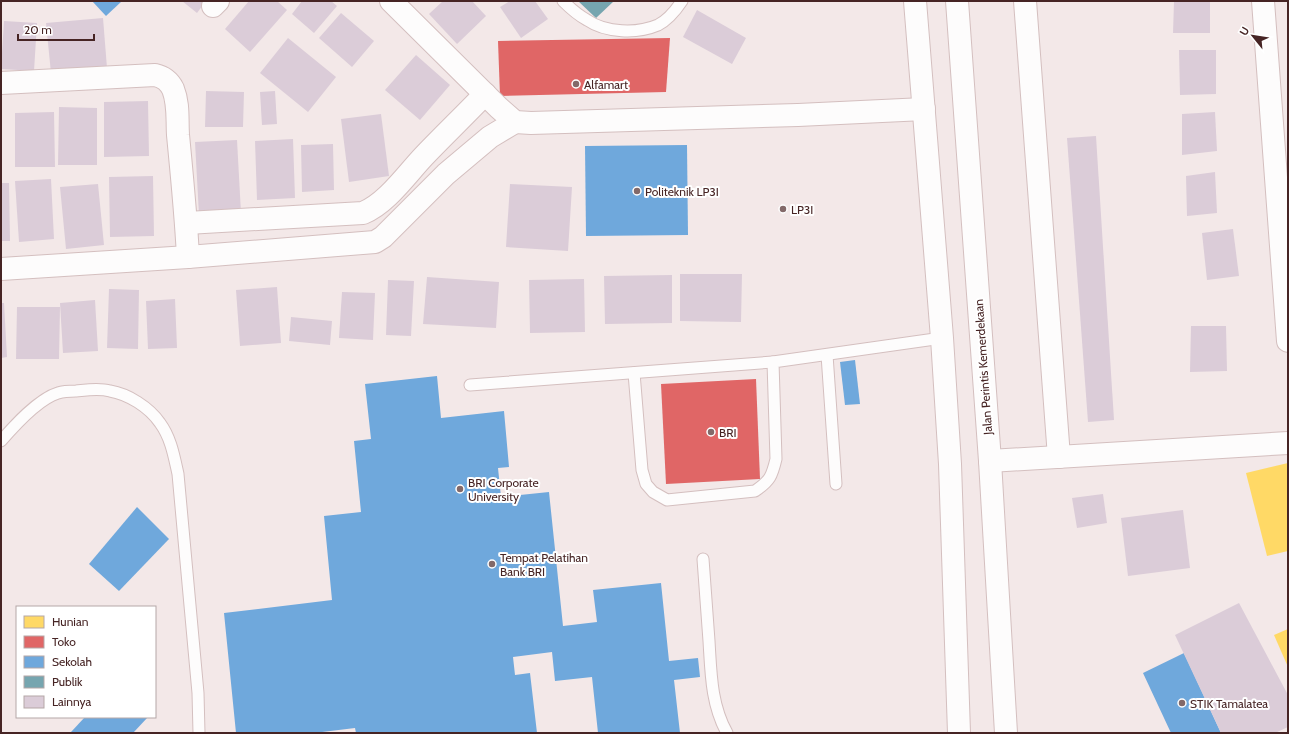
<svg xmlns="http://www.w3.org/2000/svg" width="1289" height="734" font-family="Cabin,sans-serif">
	<rect width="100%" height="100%" fill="#f3e8e8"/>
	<g fill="#ffd966">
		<polygon points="1288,463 1288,551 1267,556 1246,473"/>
		<polygon points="1288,629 1288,667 1274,635"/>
	</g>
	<g fill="#e06666">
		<polygon points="670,38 666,92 500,96 498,41"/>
		<polygon points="756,379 760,479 666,484 661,384"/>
	</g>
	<g fill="#6fa8dc">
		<polygon points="92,1 122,1 106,16"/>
		<polygon points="687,145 688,235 586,236 585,146"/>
		<polygon points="855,360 860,404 845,405 840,362"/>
		<polygon points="437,376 441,418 504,411 509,467 498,468 501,497 549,492 563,626 597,622 593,590 661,583 669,661 698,658 700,677 674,680 680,733 598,733 592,677 555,681 552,652 513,657 515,675 530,673 537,733 356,733 355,728 314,733 236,733 224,613 332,600 324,516 361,512 354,441 371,439 365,384"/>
		<polygon points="137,507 169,539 119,591 89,564"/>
		<polygon points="1184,653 1221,733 1171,733 1143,673"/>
		<polygon points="85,717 148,717 133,733 73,733 71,732"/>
	</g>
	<polygon fill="#76a5af" points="578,1 614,1 596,18"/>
	<g fill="#dbccd8">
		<polygon points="182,1 206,1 197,13"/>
		<polygon points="249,1 277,1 287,10 250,52 225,29"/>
		<polygon points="302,1 331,1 337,6 314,33 292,14"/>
		<polygon points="443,1 472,1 486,16 457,44 429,14"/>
		<polygon points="510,1 535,1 548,19 521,38 500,7"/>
		<polygon points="1174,1 1210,1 1210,33 1173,33"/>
		<polygon points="697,10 746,38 732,64 683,37"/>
		<polygon points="341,13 374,41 352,67 319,38"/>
		<polygon points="103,18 107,68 51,73 46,23"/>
		<polygon points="4,21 37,23 34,71 1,69"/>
		<polygon points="288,38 336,77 308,112 260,73"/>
		<polygon points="1179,50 1216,50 1216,94 1180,95"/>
		<polygon points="416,55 450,85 420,120 385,90"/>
		<polygon points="206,91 244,92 243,127 205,127"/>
		<polygon points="275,91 277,124 262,125 260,92"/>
		<polygon points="148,101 149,156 104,157 104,102"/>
		<polygon points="59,107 97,108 97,165 58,165"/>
		<polygon points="54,112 55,167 15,167 15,113"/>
		<polygon points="1215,112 1217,151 1182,155 1182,114"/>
		<polygon points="381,114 389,176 349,182 341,119"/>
		<polygon points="1096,136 1114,420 1088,422 1067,138"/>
		<polygon points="293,139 295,198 257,200 255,141"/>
		<polygon points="237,140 241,213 199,215 195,142"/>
		<polygon points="333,144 334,190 302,192 301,145"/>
		<polygon points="1215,172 1217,213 1187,216 1186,176"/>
		<polygon points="153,176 154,236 110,237 109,177"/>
		<polygon points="51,179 54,239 19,242 15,181"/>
		<polygon points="1,183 9,183 10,241 1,241"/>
		<polygon points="98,184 104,245 66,249 60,187"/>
		<polygon points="510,184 572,187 568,251 506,247"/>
		<polygon points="1233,229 1239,276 1207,280 1202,233"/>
		<polygon points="680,274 742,274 741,322 680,321"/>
		<polygon points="672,275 672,323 605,324 604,276"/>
		<polygon points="427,277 499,282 496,328 423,324"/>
		<polygon points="584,279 585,332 530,333 529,280"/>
		<polygon points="388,280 414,281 411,336 386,335"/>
		<polygon points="277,287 281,343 240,346 236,290"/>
		<polygon points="109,289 139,290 138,349 107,348"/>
		<polygon points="342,292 375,293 373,340 339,338"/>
		<polygon points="175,299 177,348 148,349 146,301"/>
		<polygon points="95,300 98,351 63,353 60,303"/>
		<polygon points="1,303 4,303 7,357 1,358"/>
		<polygon points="17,307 60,307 59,359 16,359"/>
		<polygon points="291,317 332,321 330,345 289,341"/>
		<polygon points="1191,326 1226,326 1227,371 1190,372"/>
		<polygon points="1103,494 1107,523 1077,528 1072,498"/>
		<polygon points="1183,510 1190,568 1128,576 1121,518"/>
		<polygon points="1239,603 1288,695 1288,727 1275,733 1221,733 1175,635"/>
	</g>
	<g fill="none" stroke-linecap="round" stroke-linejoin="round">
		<g stroke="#d4bfbf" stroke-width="13">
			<g id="lane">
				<path d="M563,1C570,8 578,15 587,20C606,33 637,34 658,25C668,20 676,10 682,1"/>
				<polyline points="827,355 836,484"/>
				<path d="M634,373L642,470L646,484L653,492L667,500L755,491C770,481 772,476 776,459L773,362L942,338"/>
				<polyline points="470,385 773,362"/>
				<path d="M1,441C14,426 38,399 58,393C64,391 71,391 76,391C87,390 99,388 110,391C128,394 149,407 160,423C171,438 174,456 178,474L198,693L199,733"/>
				<path d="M703,559C705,586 707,614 709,641C711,673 711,704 727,733"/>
			</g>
		</g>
		<g stroke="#d4bfbf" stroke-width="24">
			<g id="street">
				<polyline points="391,1 499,108 515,122 531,123 798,115 924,109"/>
				<polyline points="1025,1 1059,457"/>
				<polyline points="1263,1 1288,341"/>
				<polyline points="213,6 218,1"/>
				<path d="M1,83L155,75C164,77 169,81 173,89C179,104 177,119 178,135C182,176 186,216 188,257"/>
				<path d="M187,223L363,213C387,203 406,175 424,156C444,135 465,115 485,94"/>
				<polyline points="1,269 188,257 375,242 383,237 446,174 490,137 515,122"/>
				<polyline points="990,461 1288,443"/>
			</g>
		</g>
		<g stroke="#d4bfbf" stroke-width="24">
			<g id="highway">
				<polyline points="915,1 942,338 950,464 959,733"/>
				<polyline points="957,1 990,461 1006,733"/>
			</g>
		</g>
		<use href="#lane" stroke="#fdfcfc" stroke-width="11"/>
		<use href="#street" stroke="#fdfcfc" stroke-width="22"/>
		<use href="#highway" stroke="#fdfcfc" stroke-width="22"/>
	</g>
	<g fill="#836969" stroke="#fff" stroke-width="1.5">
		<circle cx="576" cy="84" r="4"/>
		<circle cx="637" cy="191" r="4"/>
		<circle cx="783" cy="209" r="4"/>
		<circle cx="711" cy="432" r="4"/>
		<circle cx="460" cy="489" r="4"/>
		<circle cx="492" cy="564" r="4"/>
		<circle cx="1182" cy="703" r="4"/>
	</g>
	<g text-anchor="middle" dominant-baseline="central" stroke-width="4" stroke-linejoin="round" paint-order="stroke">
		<g font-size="12" fill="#462424" stroke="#fff" text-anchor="start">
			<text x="584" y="84">Alfamart</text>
			<text x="645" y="191">Politeknik LP3I</text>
			<text x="791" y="209">LP3I</text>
			<text x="719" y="432">BRI</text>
			<text x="468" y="482">BRI Corporate<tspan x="468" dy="14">University</tspan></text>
			<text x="500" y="557">Tempat Pelatihan<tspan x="500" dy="14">Bank BRI</tspan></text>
			<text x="1190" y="703">STIK Tamalatea</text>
		</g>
		<g font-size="12" fill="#462424" stroke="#fff">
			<text transform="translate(983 367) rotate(-94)">Jalan Perintis Kemerdekaan</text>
		</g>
	</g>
	<rect width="1289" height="734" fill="none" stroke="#462424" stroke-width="4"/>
	<rect x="16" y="606" width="140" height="112" fill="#ffffff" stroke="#b5a7a7"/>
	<rect x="24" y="616" width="20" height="12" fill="#ffd966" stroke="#b5a7a7"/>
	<text x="52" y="626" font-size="12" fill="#462424">Hunian</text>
	<rect x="24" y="636" width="20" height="12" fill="#e06666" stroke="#b5a7a7"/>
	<text x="52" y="646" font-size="12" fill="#462424">Toko</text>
	<rect x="24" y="656" width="20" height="12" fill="#6fa8dc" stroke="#b5a7a7"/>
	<text x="52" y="666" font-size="12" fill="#462424">Sekolah</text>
	<rect x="24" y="676" width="20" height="12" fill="#76a5af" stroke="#b5a7a7"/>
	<text x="52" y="686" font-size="12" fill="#462424">Publik</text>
	<rect x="24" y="696" width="20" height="12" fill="#dbccd8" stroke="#b5a7a7"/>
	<text x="52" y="706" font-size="12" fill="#462424">Lainnya</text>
	<g transform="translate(1253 36) rotate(300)" stroke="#ffffff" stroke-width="3" paint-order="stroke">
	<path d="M0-3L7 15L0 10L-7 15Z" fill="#462424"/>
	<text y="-6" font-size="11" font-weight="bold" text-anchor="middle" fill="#462424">U</text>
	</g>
	<path d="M18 34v6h76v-6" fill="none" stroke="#462424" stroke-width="2"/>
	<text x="24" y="34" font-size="12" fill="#462424" stroke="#ffffff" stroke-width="3" paint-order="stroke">20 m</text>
</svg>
